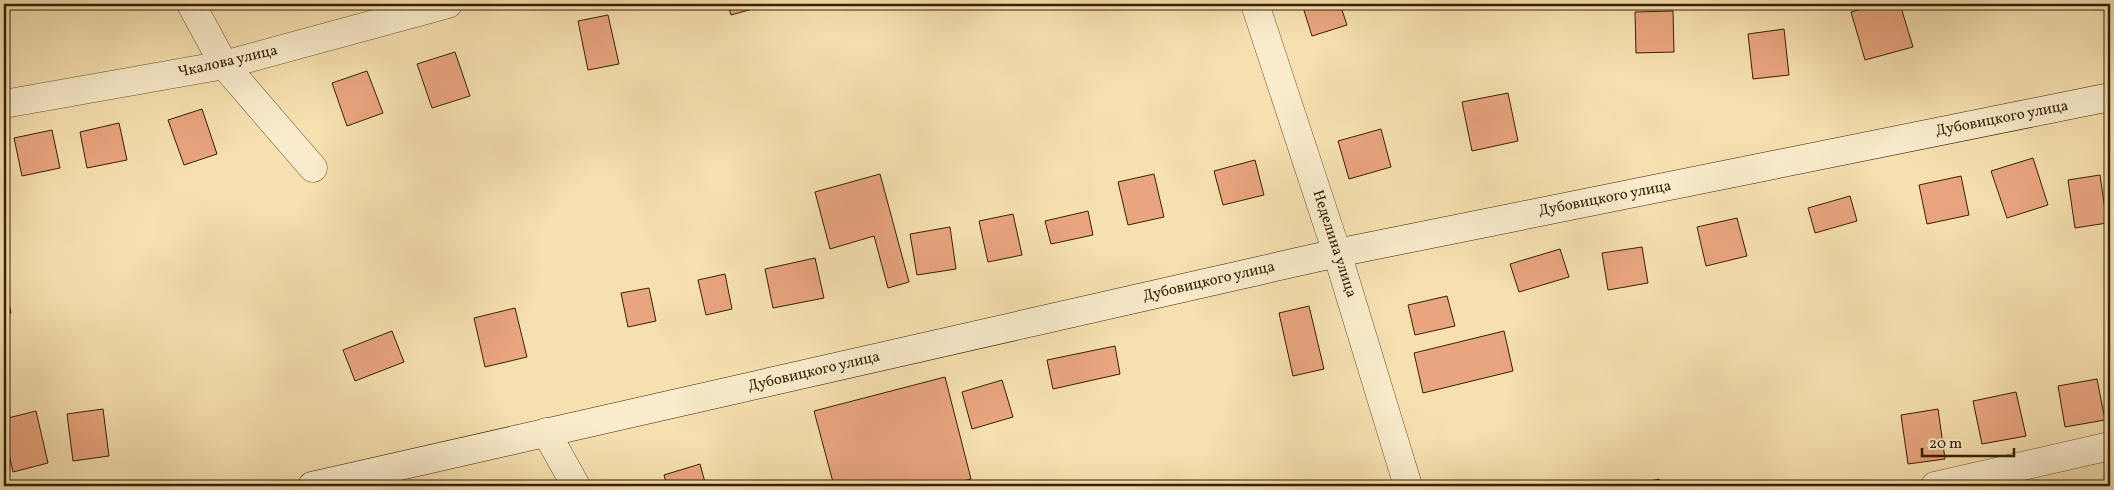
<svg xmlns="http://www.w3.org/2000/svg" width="2114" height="490" font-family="Vollkorn,serif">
	<rect width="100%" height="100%" fill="#f6e0af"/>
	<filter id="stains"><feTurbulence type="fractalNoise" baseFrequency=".004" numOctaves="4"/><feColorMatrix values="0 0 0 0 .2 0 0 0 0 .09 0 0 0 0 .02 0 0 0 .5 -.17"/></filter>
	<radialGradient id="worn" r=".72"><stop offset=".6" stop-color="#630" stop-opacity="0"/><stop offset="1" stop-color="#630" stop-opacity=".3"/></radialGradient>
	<g fill="#e9a57f" stroke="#362005">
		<polygon points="728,4 770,4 731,15"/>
		<polygon points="1302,4 1340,4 1347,25 1312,36"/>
		<polygon points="1879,4 1900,4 1913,47 1865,60 1851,12"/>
		<polygon points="1673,11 1674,52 1636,53 1635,12"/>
		<polygon points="608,15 619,64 588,70 578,21"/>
		<polygon points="1784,29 1789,75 1753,79 1748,34"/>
		<polygon points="455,52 470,96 432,108 417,64"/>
		<polygon points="367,71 383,113 347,126 332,83"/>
		<polygon points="1508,93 1518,141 1472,151 1462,102"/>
		<polygon points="202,109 217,154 184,165 168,120"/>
		<polygon points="119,123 127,160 87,168 80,132"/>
		<polygon points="1381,129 1391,167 1349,179 1338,141"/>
		<polygon points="52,130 60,168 22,176 14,138"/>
		<polygon points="2033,158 2048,205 2007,218 1991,171"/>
		<polygon points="1255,160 1264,195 1223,205 1214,171"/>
		<polygon points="880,174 909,282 888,288 874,236 830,249 815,192"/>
		<polygon points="1154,174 1164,217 1128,225 1118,182"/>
		<polygon points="2100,175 2107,223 2075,228 2068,180"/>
		<polygon points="1961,176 1969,215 1927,224 1919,185"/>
		<polygon points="1850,196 1857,221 1815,233 1808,208"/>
		<polygon points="1088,211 1093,235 1051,244 1045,221"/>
		<polygon points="1013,214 1022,255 988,262 979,221"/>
		<polygon points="1737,218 1747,256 1706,266 1697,227"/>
		<polygon points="950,227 956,269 917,275 910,234"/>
		<polygon points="1642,247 1648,283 1608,290 1602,253"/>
		<polygon points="1560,249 1569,277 1519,292 1510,264"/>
		<polygon points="815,258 824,298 773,308 765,269"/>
		<polygon points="725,274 732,309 706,315 698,280"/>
		<polygon points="4,278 11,313 4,315"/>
		<polygon points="649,288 656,321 628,327 621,293"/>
		<polygon points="1447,296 1455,326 1415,335 1408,305"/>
		<polygon points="1309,306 1324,369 1293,376 1279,313"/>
		<polygon points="515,308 527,357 485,367 474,318"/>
		<polygon points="392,331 404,362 355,381 343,350"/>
		<polygon points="1504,331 1513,371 1423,393 1414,353"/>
		<polygon points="1115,346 1120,374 1053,389 1047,360"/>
		<polygon points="945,377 971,479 942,486 834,486 814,411"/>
		<polygon points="2097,379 2105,420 2065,427 2058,386"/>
		<polygon points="1002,380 1013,417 972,429 962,392"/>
		<polygon points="2016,392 2026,436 1982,444 1973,401"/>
		<polygon points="103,409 109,456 73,461 67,414"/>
		<polygon points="1938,409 1945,459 1908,464 1901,415"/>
		<polygon points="36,411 48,463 13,472 4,431 4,419"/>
		<polygon points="700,464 706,486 667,486 664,475"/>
		<polygon points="1659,479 1661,486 1627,486"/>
	</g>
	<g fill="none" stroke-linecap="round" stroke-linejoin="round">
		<g stroke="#665030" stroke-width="29">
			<g id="street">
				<polyline points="191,4 224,65 313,168"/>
				<polyline points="1255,4 1337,253 1408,486"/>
				<polyline points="4,104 224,65 448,4"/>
				<polyline points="546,432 576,486"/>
				<polyline points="1935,486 2110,446"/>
			</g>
		</g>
		<g stroke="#362005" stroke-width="29">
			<polyline id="secondary" points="312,486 1337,253 2110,97"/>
		</g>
		<use href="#street" stroke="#f9ebcb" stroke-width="28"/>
		<use href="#secondary" stroke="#f9ebcb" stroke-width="28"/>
	</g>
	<g text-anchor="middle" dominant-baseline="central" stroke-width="4" stroke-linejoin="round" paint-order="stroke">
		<g font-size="15" fill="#362005" stroke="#f9ebcb">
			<text transform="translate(228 62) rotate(-13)">Чкалова улица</text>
			<text transform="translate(2002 119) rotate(-11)">Дубовицкого улица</text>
			<text transform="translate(1605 199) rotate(-11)">Дубовицкого улица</text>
			<text transform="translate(1334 244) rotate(72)">Неделина улица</text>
			<text transform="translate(1209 282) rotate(-13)">Дубовицкого улица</text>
			<text transform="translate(814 372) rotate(-13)">Дубовицкого улица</text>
		</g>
	</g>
	<rect width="2114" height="490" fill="none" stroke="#f6e0af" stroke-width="20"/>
	<rect x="5" y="5" width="2104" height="480" fill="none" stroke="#362005" stroke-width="2.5"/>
	<rect x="10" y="10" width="2094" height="470" fill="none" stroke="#362005"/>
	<path d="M1922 448v8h92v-8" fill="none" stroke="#362005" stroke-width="2.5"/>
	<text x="1929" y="448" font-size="15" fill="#362005" stroke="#f9ebcb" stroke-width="4" paint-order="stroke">20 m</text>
	<rect width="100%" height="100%" filter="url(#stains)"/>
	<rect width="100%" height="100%" fill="url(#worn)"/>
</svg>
